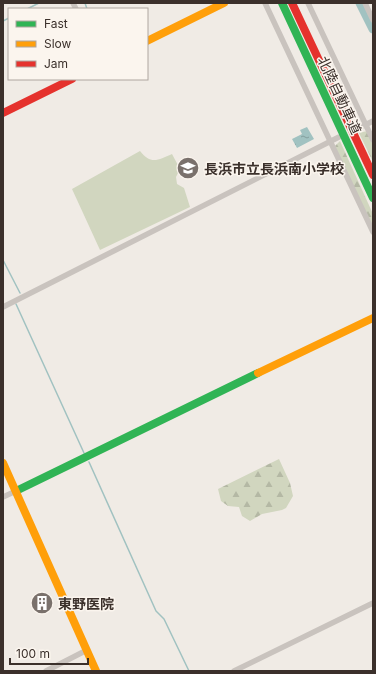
<svg xmlns="http://www.w3.org/2000/svg" width="376" height="674" font-family="Inter,'Noto Sans JP',sans-serif">
	<defs>
		<pattern id="forest-firs" width="22" height="20" patternUnits="userSpaceOnUse"><rect width="22" height="20" fill="#d1d6bf"/><path d="M5 1l3.5 6h-7zM16 11l3.5 6h-7z" fill="#b4b8a4"/></pattern>
		<pattern id="water-ripples" width="26" height="14" patternUnits="userSpaceOnUse"><rect width="26" height="14" fill="#a1c2c1"/><path d="M2 4q2-2 4 0t4 0M15 11q2-2 4 0t4 0" fill="none" stroke="#849e9d"/></pattern>
	</defs>
	<rect width="100%" height="100%" fill="#f0ebe5"/>
	<g fill="url(#forest-firs)">
		<polygon points="367,131 373,145 373,162 359,133"/>
		<polygon points="340,141 373,214 373,232 335,146"/>
		<polygon points="279,459 290,483 293,496 286,508 282,510 262,514 250,521 242,516 239,507 228,506 221,501 218,489"/>
	</g>
	<path fill="#d1d6bf" d="M140,151C151,165 158,160 172,154L180,169L176,177L177,184L184,188L190,207L100,250L72,189Z"/>
	<polygon fill="url(#water-ripples)" points="307,127 314,139 297,148 292,139 302,134 300,130"/>
	<g fill="none" stroke-linecap="round" stroke-linejoin="round">
		<g stroke="#a1c2c1" stroke-width="1.5">
			<polyline points="85,3 87,9"/>
			<polyline points="27,9 39,3"/>
			<polyline points="3,21 9,18"/>
			<polyline points="3,260 20,293"/>
			<polyline points="16,304 84,453"/>
			<polyline points="89,462 156,611 164,619 189,671"/>
		</g>
		<polyline stroke="#a1c2c1" stroke-width="9" points="360,3 373,29"/>
		<g stroke="#c9c3be" stroke-width="5.5">
			<polyline points="73,3 76,9"/>
			<polyline points="265,3 373,232"/>
			<polyline points="308,3 373,140"/>
			<polyline points="365,3 373,20"/>
			<polyline points="357,129 373,121"/>
			<polyline points="3,307 339,137"/>
			<polyline points="3,497 16,491"/>
			<polyline points="46,671 87,650"/>
			<polyline points="234,671 373,603"/>
		</g>
		<g stroke="#30b455" stroke-width="8">
			<polyline points="282,3 373,198"/>
			<polyline points="16,491 258,373"/>
		</g>
		<g stroke="#ff9f0a" stroke-width="8">
			<polyline points="147,41 224,3"/>
			<polyline points="258,373 373,318"/>
			<polyline points="3,463 96,671"/>
		</g>
		<g stroke="#e5322d" stroke-width="8">
			<polyline points="292,3 373,175"/>
			<polyline points="3,113 72,79"/>
		</g>
	</g>
	<defs>
		<g id="school-disc" transform="scale(1.15)"><circle r="9.5" fill="#7a716c" stroke="#fbf5ee"/><path d="M0-5L7-2L0 1L-7-2ZM-4 1L0 2.5L4 1V4Q0 6-4 4Z" fill="#fff"/></g>
		<g id="building-disc" transform="scale(1.15)"><circle r="9.5" fill="#7a716c" stroke="#fbf5ee"/><path d="M-4-6H4V6H1V3H-1V6H-4ZM-2.5-4.3h1.7v1.8h-1.7ZM.8-4.3h1.7v1.8H.8ZM-2.5-1h1.7V.8h-1.7ZM.8-1h1.7V.8H.8Z" fill="#fff"/></g>
	</defs>
	<g fill-rule="evenodd">
		<use href="#school-disc" x="188" y="168"/>
		<use href="#building-disc" x="42" y="603"/>
	</g>
	<g text-anchor="middle" dominant-baseline="central" stroke-width="3" stroke-linejoin="round" paint-order="stroke">
		<g font-size="14" fill="#3b302b" stroke="#fbf5ee">
			<text transform="translate(340 95) rotate(65)">北陸自動車道</text>
		</g>
		<g font-size="14" font-weight="bold" fill="#3b302b" stroke="#fbf5ee" text-anchor="start">
			<text x="204" y="168">長浜市立長浜南小学校</text>
			<text x="58" y="603">東野医院</text>
		</g>
	</g>
	<rect width="376" height="674" fill="none" stroke="#3b302b" stroke-width="8"/>
	<rect x="8" y="8" width="140" height="72" fill="#fbf5ee" stroke="#aea6a0"/>
	<rect x="16" y="21" width="20" height="6" fill="#30b455" stroke="#aea6a0"/>
	<text x="44" y="28" font-size="12" fill="#3b302b">Fast</text>
	<rect x="16" y="41" width="20" height="6" fill="#ff9f0a" stroke="#aea6a0"/>
	<text x="44" y="48" font-size="12" fill="#3b302b">Slow</text>
	<rect x="16" y="61" width="20" height="6" fill="#e5322d" stroke="#aea6a0"/>
	<text x="44" y="68" font-size="12" fill="#3b302b">Jam</text>
	<path d="M10 658v6h78v-6" fill="none" stroke="#3b302b" stroke-width="2"/>
	<text x="16" y="658" font-size="12" fill="#3b302b" stroke="#fbf5ee" stroke-width="3" paint-order="stroke">100 m</text>
</svg>
